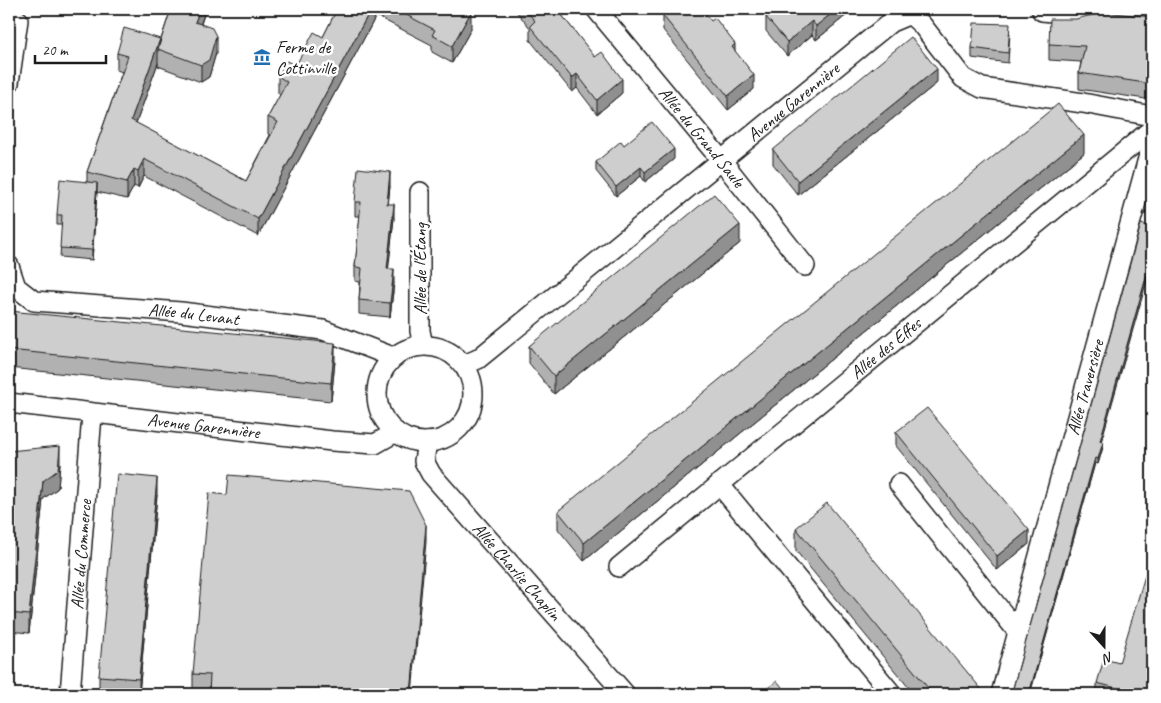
<svg xmlns="http://www.w3.org/2000/svg" width="1161" height="703" font-family="Caveat,sans-serif">
	<rect width="100%" height="100%" fill="#fff"/>
	<filter id="ink" filterUnits="userSpaceOnUse"><feTurbulence type="fractalNoise" baseFrequency=".02" numOctaves="2"/><feDisplacementMap in="SourceGraphic" scale="10" xChannelSelector="R" yChannelSelector="G"/><feConvolveMatrix kernelMatrix="1 2 1 2 8 2 1 2 1" color-interpolation-filters="sRGB"/></filter>
	<g filter="url(#ink)">
		<g fill="none" stroke-linecap="round" stroke-linejoin="round">
			<g stroke="#1c1c1c" stroke-width="22">
				<g id="street">
					<path id="s1" d="M596,9L722,161L805,266"/>
					<polyline points="1042,11 1152,22"/>
					<polyline points="9,83 18,20"/>
					<polyline points="420,192 420,331 423,345"/>
					<path id="s2" d="M9,266L16,287L34,301L181,312L323,330L393,357"/>
					<circle cx="425" cy="394" r="48"/>
					<path id="s3" d="M464,365L478,359L891,22L910,14L922,25L963,78L982,88L1083,103L1152,116"/>
					<path id="s4" d="M9,403L332,441L375,444L396,432"/>
					<path id="s5" d="M427,442L424,461L431,474L625,694"/>
					<polyline points="719,484 892,694"/>
					<polyline points="899,484 1018,632"/>
					<path id="s6" d="M619,567L1152,129"/>
					<path id="s7" d="M70,694L92,415"/>
					<path id="s8" d="M1001,694L1152,144"/>
				</g>
			</g>
			<use href="#street" stroke="#fff" stroke-width="19"/>
		</g>
		<g fill="#b1b1b1" stroke="#1c1c1c">
			<polygon points="171,9 206,9 201,24 216,53 209,77 201,82 158,66 158,63 136,123 246,181 270,135 268,134 268,117 280,95 278,93 278,76 296,65 323,37 337,9 465,9 471,29 452,63 432,52 432,45 376,16 258,236 144,176 138,188 134,186 127,199 97,192 92,260 60,257 62,225 57,225 57,215 87,182 87,172 122,72 117,70 117,53 160,42"/>
			<polygon points="516,9 561,9 561,14 622,93 597,114 577,88 572,92 530,40 530,28 516,11"/>
			<polygon points="776,9 854,9 816,40 812,35 787,56 766,31 766,17"/>
			<polygon points="663,16 735,52 754,89 728,110 663,30"/>
			<polygon points="1152,17 1152,100 1079,89 1079,73 1081,62 1049,60 1049,44"/>
			<polygon points="1010,33 1008,63 972,58 972,48"/>
			<polygon points="937,83 798,195 773,164 773,150"/>
			<polygon points="624,145 674,159 645,182 641,176 616,196 596,171 596,162"/>
			<polygon points="1084,153 584,561 558,529 558,511"/>
			<polygon points="390,186 388,204 394,218 388,269 394,283 390,317 359,314 359,300 360,282 355,281 355,267 360,216 355,216 355,202"/>
			<polygon points="740,243 554,394 529,363 529,346"/>
			<polygon points="1152,262 1101,441 1103,447 1098,464 1095,463 1030,694 1010,694 1012,692"/>
			<polygon points="9,311 335,361 331,401 9,368"/>
			<polygon points="896,432 1029,544 997,570 896,446"/>
			<polygon points="9,451 60,463 58,488 43,499 29,633 9,631"/>
			<polygon points="157,495 139,694 99,693 99,676"/>
			<polygon points="796,528 982,694 914,694 796,551"/>
			<polygon points="426,542 209,693 193,692 193,674"/>
			<polygon points="1119,663 1152,694 1097,694 1097,683"/>
		</g>
		<g fill="#909090" stroke="#1c1c1c">
			<polygon points="200,9 206,9 195,39 195,22"/>
			<polygon points="371,9 376,9 376,16 258,236 258,219"/>
			<polygon points="556,9 561,9 561,16"/>
			<polygon points="837,9 854,9 816,40 816,26"/>
			<polygon points="471,12 471,29 452,63 452,46"/>
			<polygon points="812,21 812,35 787,56 787,42"/>
			<polygon points="216,36 216,53 209,77 201,82 201,65"/>
			<polygon points="160,39 160,50 158,49 158,63 131,137 131,120"/>
			<polygon points="735,44 735,58 732,47"/>
			<polygon points="937,69 937,83 798,195 798,181"/>
			<polygon points="577,74 577,88 572,92 572,78"/>
			<polygon points="754,75 754,89 728,110 728,96"/>
			<polygon points="622,79 622,93 597,114 597,100"/>
			<polygon points="1084,135 1084,153 584,561 584,543"/>
			<polygon points="674,149 674,159 645,182 645,172"/>
			<polygon points="144,159 144,176 138,188 138,171"/>
			<polygon points="641,167 641,176 616,196 616,187"/>
			<polygon points="134,169 134,186 127,199 127,182"/>
			<polygon points="390,172 390,186 387,218 387,204"/>
			<polygon points="97,183 97,192 92,260 92,250"/>
			<polygon points="394,204 394,218 387,283 387,269"/>
			<polygon points="740,225 740,243 554,394 554,376"/>
			<polygon points="1152,256 1152,262 1100,446 1100,441"/>
			<polygon points="394,269 394,283 390,317 390,303"/>
			<polygon points="335,343 335,361 331,401 331,383"/>
			<polygon points="1103,442 1103,447 1098,464 1098,459"/>
			<polygon points="60,446 60,463 58,488 43,499 29,633 29,615 43,481"/>
			<polygon points="1095,458 1095,463 1030,694 1029,694"/>
			<polygon points="157,478 157,495 139,694 139,679"/>
			<polygon points="426,525 426,542 412,694 411,694"/>
			<polygon points="1029,530 1029,544 997,570 997,556"/>
			<polygon points="982,690 982,694 976,694"/>
		</g>
		<g fill="#cecece" stroke="#1c1c1c">
			<polygon points="171,9 200,9 195,22 212,28 216,36 209,60 201,65 158,49"/>
			<polygon points="337,9 371,9 258,219 144,159 138,171 134,169 127,182 87,172 128,56 117,53 124,28 160,39 131,120 246,181 278,122 268,117 287,82 278,76 286,61 296,65 314,32 323,37"/>
			<polygon points="395,9 465,9 471,12 452,46 432,35 435,30"/>
			<polygon points="525,9 557,9 595,57 602,52 622,79 597,100 577,74 572,78 530,26 535,21"/>
			<polygon points="672,9 702,9 711,21 715,18 735,44 732,47 754,75 728,96 663,16"/>
			<polygon points="776,9 837,9 816,26 812,21 787,42 766,17"/>
			<polygon points="1104,12 1152,17 1152,84 1079,73 1085,46 1049,44 1050,19 1076,19"/>
			<polygon points="974,23 1010,24 1008,53 972,48"/>
			<polygon points="911,37 937,69 798,181 773,150"/>
			<polygon points="1058,104 1084,135 584,543 558,511"/>
			<polygon points="652,122 674,149 645,172 641,167 616,187 596,162 621,141 624,145"/>
			<polygon points="358,168 390,172 387,204 394,204 387,269 394,269 390,303 359,300 362,268 355,267 361,202 355,202"/>
			<polygon points="60,179 97,183 92,250 60,248 62,215 57,215"/>
			<polygon points="714,194 740,225 554,376 529,346"/>
			<polygon points="1141,224 1152,227 1152,256 1100,441 1103,442 1098,459 1095,458 1029,694 1010,694 1012,692"/>
			<polygon points="9,311 335,343 331,383 9,350"/>
			<polygon points="927,408 1029,530 997,556 896,432"/>
			<polygon points="60,446 58,470 43,481 29,615 9,613 9,451"/>
			<polygon points="117,474 157,478 139,679 99,676"/>
			<polygon points="229,475 409,491 426,525 411,694 209,694 210,675 193,674 209,493 227,495"/>
			<polygon points="827,503 982,690 976,694 933,694 796,528"/>
			<polygon points="1152,552 1152,694 1140,694 1097,683 1104,659 1119,663"/>
			<polygon points="777,681 788,694 760,694"/>
		</g>
	</g>
	<defs>
		<g id="museum-bare" transform="scale(1.35)"><path d="M0-6L6-3V-2H-6V-3ZM-5-1h2V3h-2ZM-1-1h2V3h-2ZM3-1h2V3H3ZM-6 4H6V6H-6Z" fill="#1f6fb2" stroke="#fff" stroke-width="2.5" paint-order="stroke"/></g>
	</defs>
	<g fill-rule="evenodd">
		<use href="#museum-bare" x="262" y="57"/>
	</g>
	<g text-anchor="middle" dominant-baseline="central" stroke-width="5" stroke-linejoin="round" paint-order="stroke">
		<g font-size="18" fill="#1c1c1c" stroke="#fff" text-anchor="start">
			<text x="276" y="47">Ferme de<tspan x="276" dy="21">Cottinville</tspan></text>
		</g>
		<g font-size="18" fill="#1c1c1c" stroke="#fff">
			<text stroke="none"><textPath href="#s3" startOffset="422">Avenue Garennière</textPath></text>
			<text stroke="none"><textPath href="#s1" startOffset="166">Allée du Grand Saule</textPath></text>
			<text transform="translate(420 269) rotate(-90)">Allée de l'Étang</text>
			<text stroke="none"><textPath href="#s2" startOffset="205">Allée du Levant</textPath></text>
			<text stroke="none"><textPath href="#s6" startOffset="345">Allée des Effes</textPath></text>
			<text stroke="none"><textPath href="#s8" startOffset="318">Allée Traversière</textPath></text>
			<text stroke="none"><textPath href="#s4" startOffset="196">Avenue Garennière</textPath></text>
			<text stroke="none"><textPath href="#s7" startOffset="140">Allée du Commerce</textPath></text>
			<text stroke="none"><textPath href="#s5" startOffset="164">Allée Charlie Chaplin</textPath></text>
		</g>
	</g>
	<rect width="1161" height="703" fill="none" stroke="#fff" stroke-width="30"/>
	<rect x="15" y="15" width="1131" height="673" fill="none" stroke="#1c1c1c" stroke-width="2" filter="url(#ink)"/>
	<g transform="translate(1104 646) rotate(159)" stroke="#ffffff" stroke-width="4" paint-order="stroke">
	<path d="M0-4L9 19L0 12L-9 19Z" fill="#1c1c1c"/>
	<text y="-8" font-size="14" font-weight="bold" text-anchor="middle" fill="#1c1c1c">N</text>
	</g>
	<path d="M35 55v8h71v-8" fill="none" stroke="#1c1c1c" stroke-width="2.5"/>
	<text x="42" y="55" font-size="15" fill="#1c1c1c" stroke="#ffffff" stroke-width="4" paint-order="stroke">20 m</text>
</svg>
